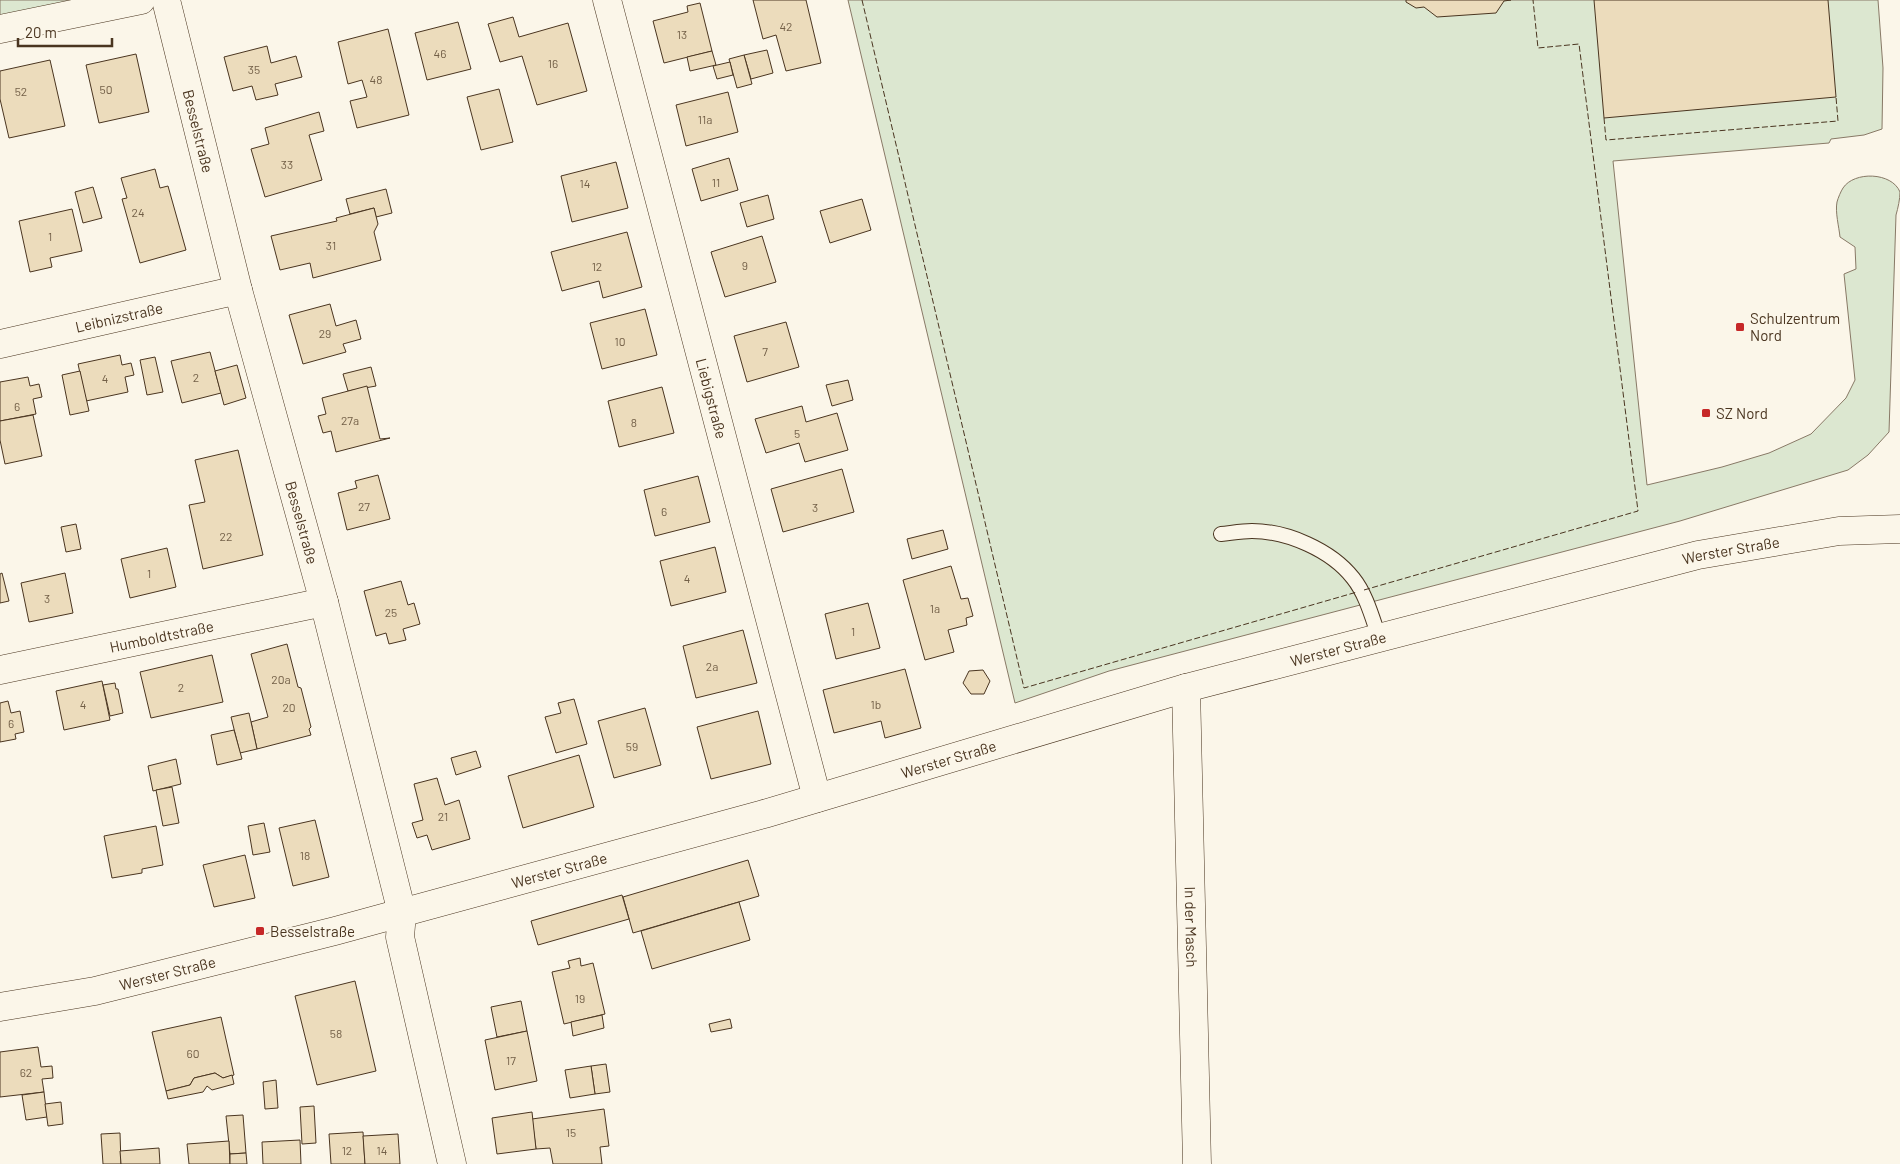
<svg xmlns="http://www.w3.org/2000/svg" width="1900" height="1164" font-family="Barlow,sans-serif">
	<rect width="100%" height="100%" fill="#fbf6e9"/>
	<g fill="#dce7d0" stroke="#887966">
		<polygon points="0,0 94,0 0,18"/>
		<path d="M848,0H1878L1883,68L1882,129L1864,135L1831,139L1829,143L1613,161L1647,485L1722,467L1769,453L1811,434L1846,398L1855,380L1844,274L1856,269L1855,247L1840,237C1839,227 1835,212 1837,202C1838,198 1841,191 1843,188C1854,171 1892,172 1900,192C1900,199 1898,208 1896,215L1889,432L1868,455L1848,470L1680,521L1109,671L1015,703Z"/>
	</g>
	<g fill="#ecdcbc" stroke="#4a3520">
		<polygon points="753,0 806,0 821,63 786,71 776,35 763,39"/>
		<polygon points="1406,0 1511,0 1504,1 1496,13 1437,17 1424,7 1416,8 1406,2"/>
		<polygon points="1594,0 1828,0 1836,97 1604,118"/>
		<polygon points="700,3 712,51 664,63 653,21 688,12 687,6"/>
		<polygon points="513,17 519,37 568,23 587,91 537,105 522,56 500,62 488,24"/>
		<polygon points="458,22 471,69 427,80 415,33"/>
		<polygon points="388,29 409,115 357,128 350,101 367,97 362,80 348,84 338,42"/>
		<polygon points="267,46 271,63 296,56 302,77 275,84 278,95 256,100 252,86 233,91 224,57"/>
		<polygon points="767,50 773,73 751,79 744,55"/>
		<polygon points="712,51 716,65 690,71 687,57"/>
		<polygon points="136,54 149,112 99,123 86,65"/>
		<polygon points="744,55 752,84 737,88 729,59"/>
		<polygon points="50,60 65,126 9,138 0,99 0,71"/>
		<polygon points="730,62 733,75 717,79 713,66"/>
		<polygon points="499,89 513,142 481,150 467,97"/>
		<polygon points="728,92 738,132 686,146 676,105"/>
		<polygon points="319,112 324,131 309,135 322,180 265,197 251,149 269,144 265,128"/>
		<polygon points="729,158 738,190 701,201 692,169"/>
		<polygon points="616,162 628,208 572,222 561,176"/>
		<polygon points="155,169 160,188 168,186 186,250 140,263 122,199 127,198 121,178"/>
		<polygon points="93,187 102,218 83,223 75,192"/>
		<polygon points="386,189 392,213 376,217 374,208 350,214 346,199"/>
		<polygon points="768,195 774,219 747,227 740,203"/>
		<polygon points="862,199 871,230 830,243 820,211"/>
		<polygon points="374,208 378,224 374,232 381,260 313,278 310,263 280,270 271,236 337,221 336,218"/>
		<polygon points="72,209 82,251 50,258 52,267 30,272 19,221"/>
		<polygon points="627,232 642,287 603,298 599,281 562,291 551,252"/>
		<polygon points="762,236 776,282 725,297 711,252"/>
		<polygon points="330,304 336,326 356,320 361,339 343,344 346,352 303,364 289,315"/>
		<polygon points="645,309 657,355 602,369 590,323"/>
		<polygon points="786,322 799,367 747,382 734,336"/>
		<polygon points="210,352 221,393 182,403 171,361"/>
		<polygon points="120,355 122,365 131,363 134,375 125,377 128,392 86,401 78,364"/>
		<polygon points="155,357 163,392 147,395 140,360"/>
		<polygon points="237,365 246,398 224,405 215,371"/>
		<polygon points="371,367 376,386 348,391 343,374"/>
		<polygon points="80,371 89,411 70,415 62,375"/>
		<polygon points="28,377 30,386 39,384 42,397 33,399 36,414 0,421 0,382"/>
		<polygon points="848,380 853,400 832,406 826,385"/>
		<polygon points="367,386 380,439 390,438 336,452 331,431 323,433 318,416 326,414 322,398"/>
		<polygon points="662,387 674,433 619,447 608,401"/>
		<polygon points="802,406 806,422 837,413 848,450 805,462 799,443 766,453 755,419"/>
		<polygon points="33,415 42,456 5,464 0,440 0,421"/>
		<polygon points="238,450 263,555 203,569 189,505 205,502 195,460"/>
		<polygon points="842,469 854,512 783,532 771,489"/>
		<polygon points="378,475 390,519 347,530 338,493 357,488 355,481"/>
		<polygon points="698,476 710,522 655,536 644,490"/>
		<polygon points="76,524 81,549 66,552 61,527"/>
		<polygon points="943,530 948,549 912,559 907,539"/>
		<polygon points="715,547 726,592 671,606 660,561"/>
		<polygon points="167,548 176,587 130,598 121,559"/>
		<polygon points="951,566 961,599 968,598 973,616 966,618 967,625 948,630 954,652 925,660 903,580"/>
		<polygon points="2,573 9,601 0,603 0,574"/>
		<polygon points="65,573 73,613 29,622 21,583"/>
		<polygon points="401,581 408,605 414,603 420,624 403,629 406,640 389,644 386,633 376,636 364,591"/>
		<polygon points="868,603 880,648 836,659 825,614"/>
		<polygon points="743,630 757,683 696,698 683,646"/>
		<polygon points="287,644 298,687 301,688 311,727 309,729 311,735 257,749 251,722 268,717 251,654"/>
		<polygon points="212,655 223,702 151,718 140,672"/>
		<polygon points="905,669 921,728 885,738 881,721 834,733 823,690"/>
		<polygon points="983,670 990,681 984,694 971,694 963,683 969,671"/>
		<polygon points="102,681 110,720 64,730 56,691"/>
		<polygon points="115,683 116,689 118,689 123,713 110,716 103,685"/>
		<polygon points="574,699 587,744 556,753 545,717 561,713 558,703"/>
		<polygon points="8,701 11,713 20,711 24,732 15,734 16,739 0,742 0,703"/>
		<polygon points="645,708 661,765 614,778 598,721"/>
		<polygon points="758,711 771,764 711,779 697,727"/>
		<polygon points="249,713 257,749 240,753 231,717"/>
		<polygon points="234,730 242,759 217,765 211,735"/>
		<polygon points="476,751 481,767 456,775 451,758"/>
		<polygon points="579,755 594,807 523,828 508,776"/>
		<polygon points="176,759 181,784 153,791 148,766"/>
		<polygon points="437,778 445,805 459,800 470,839 432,850 427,835 417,838 412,823 423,820 414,784"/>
		<polygon points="172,787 179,823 163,826 156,790"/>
		<polygon points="315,820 329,877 293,886 279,828"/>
		<polygon points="264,823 270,852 253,855 248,826"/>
		<polygon points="156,826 163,865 142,869 142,873 112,878 104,836"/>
		<polygon points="245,855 255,898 214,907 203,865"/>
		<polygon points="748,860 759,896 633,933 623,897"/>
		<polygon points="622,895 629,919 538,945 531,921"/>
		<polygon points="739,902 750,940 652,969 641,931"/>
		<polygon points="580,958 581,966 593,963 605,1014 564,1024 552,972 570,968 568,961"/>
		<polygon points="355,981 376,1071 317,1085 295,996"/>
		<polygon points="521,1001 527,1031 497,1037 491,1007"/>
		<polygon points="602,1015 604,1028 573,1036 571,1022"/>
		<polygon points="221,1017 234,1075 223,1078 215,1073 194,1078 190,1085 166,1091 152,1032"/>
		<polygon points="730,1019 732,1028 711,1032 709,1024"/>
		<polygon points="527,1031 537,1081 495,1090 485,1040"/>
		<polygon points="38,1047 41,1067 52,1066 53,1078 42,1079 44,1092 0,1097 0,1052"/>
		<polygon points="606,1064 610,1092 595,1094 591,1066"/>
		<polygon points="591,1066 595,1094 570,1098 565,1070"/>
		<polygon points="215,1073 223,1078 232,1075 234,1084 212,1090 207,1086 203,1092 168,1099 166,1091 190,1085 194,1078"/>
		<polygon points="276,1080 278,1108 265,1109 263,1082"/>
		<polygon points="44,1092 47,1117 26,1120 22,1095"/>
		<polygon points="61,1102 63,1124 48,1126 45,1104"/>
		<polygon points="314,1106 316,1143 302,1144 300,1107"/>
		<polygon points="604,1109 609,1146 600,1147 602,1164 553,1164 550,1148 536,1149 532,1119"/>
		<polygon points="532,1112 536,1149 497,1154 492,1118"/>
		<polygon points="243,1115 246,1153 230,1154 226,1116"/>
		<polygon points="363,1132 365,1164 331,1164 329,1134"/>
		<polygon points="120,1133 121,1164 103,1164 101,1134"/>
		<polygon points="398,1134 400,1164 365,1164 363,1136"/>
		<polygon points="300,1140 301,1164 263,1164 262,1142"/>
		<polygon points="229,1141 230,1164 189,1164 187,1144"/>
		<polygon points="159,1148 160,1164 121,1164 120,1151"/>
		<polygon points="246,1153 247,1164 230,1164 230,1154"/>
	</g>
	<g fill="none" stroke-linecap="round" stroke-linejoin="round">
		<g stroke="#4a3520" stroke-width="16">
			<path id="service" d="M1221,534C1231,533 1242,531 1252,531C1287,531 1331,550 1353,578C1366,594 1372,617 1379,637"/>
		</g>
		<g stroke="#4a3520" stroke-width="29">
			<g id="minor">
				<path id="s1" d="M166,0L238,290L324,602L402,913L400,937L452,1164"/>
				<path id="s2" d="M607,0L817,798"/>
				<polyline points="0,29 141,0"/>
				<path id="s3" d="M0,344L238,290"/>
				<path id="s4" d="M0,670L324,602"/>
				<path id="s5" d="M1186,688L1197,1164"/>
			</g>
		</g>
		<g stroke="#4a3520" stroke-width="29">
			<g id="secondary">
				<path id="s6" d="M0,1007L95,991L335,931L764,814L1186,688L1698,555L1839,531L1900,529"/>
			</g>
		</g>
		<use href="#service" stroke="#fbf6e9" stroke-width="14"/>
		<use href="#minor" stroke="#fbf6e9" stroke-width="28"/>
		<use href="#secondary" stroke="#fbf6e9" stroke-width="28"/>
		<g stroke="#4a3520" stroke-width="1" stroke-dasharray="6 2.5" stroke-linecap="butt">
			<polyline points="862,0 1024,688 1357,592"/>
			<polyline points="1604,118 1606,140 1838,121 1836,97"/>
			<polyline points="1364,590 1638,511 1579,44 1538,48 1533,0"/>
		</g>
	</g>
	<g fill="#c62828" stroke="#fbf6e9" stroke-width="2">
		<rect x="1735" y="322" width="10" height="10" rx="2.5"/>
		<rect x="1701" y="408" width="10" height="10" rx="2.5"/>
		<rect x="255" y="926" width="10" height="10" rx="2.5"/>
	</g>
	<g text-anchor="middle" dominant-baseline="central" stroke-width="4" stroke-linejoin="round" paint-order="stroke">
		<g font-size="12" fill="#725f47">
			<text x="786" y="26">42</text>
			<text x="682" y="34">13</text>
			<text x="440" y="53">46</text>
			<text x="553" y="63">16</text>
			<text x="254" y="69">35</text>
			<text x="376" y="79">48</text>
			<text x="106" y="89">50</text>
			<text x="21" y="91">52</text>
			<text x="705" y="119">11a</text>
			<text x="287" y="164">33</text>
			<text x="716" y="182">11</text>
			<text x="585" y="183">14</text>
			<text x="138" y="212">24</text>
			<text x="50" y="236">1</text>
			<text x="331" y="245">31</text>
			<text x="745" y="265">9</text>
			<text x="597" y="266">12</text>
			<text x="325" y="333">29</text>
			<text x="620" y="341">10</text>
			<text x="765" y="351">7</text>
			<text x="196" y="377">2</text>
			<text x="105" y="378">4</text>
			<text x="17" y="406">6</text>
			<text x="350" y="420">27a</text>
			<text x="634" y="422">8</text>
			<text x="797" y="433">5</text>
			<text x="364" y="506">27</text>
			<text x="815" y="507">3</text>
			<text x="664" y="511">6</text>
			<text x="226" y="536">22</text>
			<text x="149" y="573">1</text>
			<text x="687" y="578">4</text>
			<text x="47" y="598">3</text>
			<text x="935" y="608">1a</text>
			<text x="391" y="612">25</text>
			<text x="853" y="631">1</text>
			<text x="712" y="666">2a</text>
			<text x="281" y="679">20a</text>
			<text x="181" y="687">2</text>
			<text x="83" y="704">4</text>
			<text x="876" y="704">1b</text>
			<text x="289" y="707">20</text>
			<text x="11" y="723">6</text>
			<text x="632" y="746">59</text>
			<text x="443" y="816">21</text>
			<text x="305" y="855">18</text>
			<text x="580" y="998">19</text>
			<text x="336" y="1033">58</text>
			<text x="193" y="1053">60</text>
			<text x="511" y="1060">17</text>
			<text x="26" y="1072">62</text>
			<text x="571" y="1132">15</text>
			<text x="347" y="1150">12</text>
			<text x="382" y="1150">14</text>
		</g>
		<g font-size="15" fill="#4a3520" stroke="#fbf6e9">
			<text stroke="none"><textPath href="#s1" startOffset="135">Besselstraße</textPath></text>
			<text stroke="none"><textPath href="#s3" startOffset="122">Leibnizstraße</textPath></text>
			<text stroke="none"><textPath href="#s2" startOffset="412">Liebigstraße</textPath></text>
			<text stroke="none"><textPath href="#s1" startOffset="540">Besselstraße</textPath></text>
			<text stroke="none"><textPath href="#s6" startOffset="1791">Werster Straße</textPath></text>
			<text stroke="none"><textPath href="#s4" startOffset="165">Humboldtstraße</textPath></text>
			<text stroke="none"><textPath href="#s6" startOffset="1386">Werster Straße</textPath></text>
			<text stroke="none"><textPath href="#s6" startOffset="981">Werster Straße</textPath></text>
			<text stroke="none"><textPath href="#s6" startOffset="576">Werster Straße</textPath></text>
			<text stroke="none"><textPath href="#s5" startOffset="239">In der Masch</textPath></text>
			<text stroke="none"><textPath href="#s6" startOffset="171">Werster Straße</textPath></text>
		</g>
		<g font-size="15" fill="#4a3520" stroke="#fbf6e9" text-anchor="start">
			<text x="1750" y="318">Schulzentrum<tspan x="1750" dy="17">Nord</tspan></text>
			<text x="1716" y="413">SZ Nord</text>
			<text x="270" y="931">Besselstraße</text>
		</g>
	</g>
	<path d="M18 38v8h94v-8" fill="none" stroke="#4a3520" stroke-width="2.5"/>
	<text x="25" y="38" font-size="15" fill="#4a3520" stroke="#fbf6e9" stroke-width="4" paint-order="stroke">20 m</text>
</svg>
